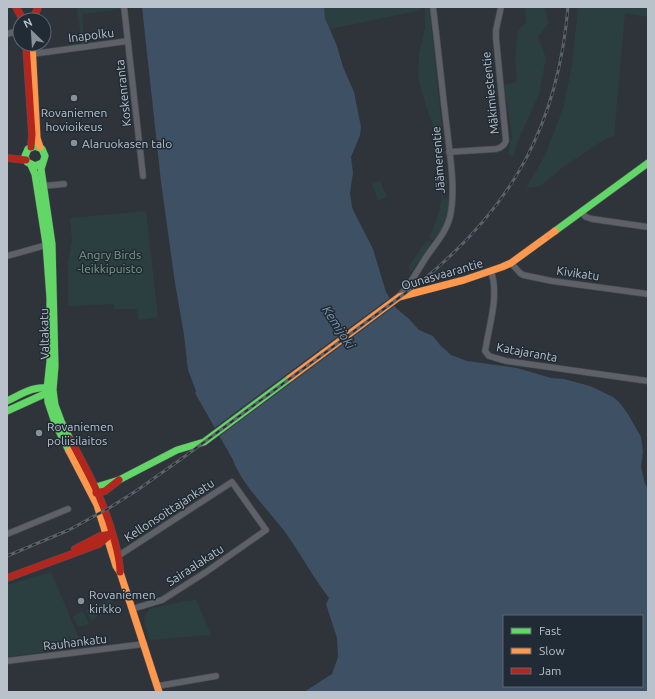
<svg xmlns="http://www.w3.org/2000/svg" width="655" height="699" font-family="Ubuntu,sans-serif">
	<rect width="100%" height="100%" fill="#2e343a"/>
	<g fill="#2c3f40">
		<polygon points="77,7 120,7 120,9 82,14 85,47 82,47"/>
		<polygon points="324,7 420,7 421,10 330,29 324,14"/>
		<polygon points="425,7 429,7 430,13 444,150 439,150 434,129 420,86 418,73 419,55 425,28"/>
		<polygon points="525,7 545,7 548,23 538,37 546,58 539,94 517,143 513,157 508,154 512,136 504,85 517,82 515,61 518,30 526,23"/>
		<polygon points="578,7 639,7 648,8 648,17 625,13 614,136 605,139 563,167 540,186 526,188 545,155 563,109 572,66"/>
		<path d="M443,176L446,177L448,183L443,186V199L447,198C452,211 442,231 433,240L429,237C440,217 442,199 443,176Z"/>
		<polygon points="380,181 387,197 378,200 372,184"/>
		<polygon points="146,211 158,317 139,320 137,309 114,309 114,304 68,306 68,262 72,240 70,218"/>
		<polygon points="427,240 431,242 431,244 411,272 408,267"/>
		<polygon points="51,572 82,646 7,657 7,585"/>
		<polygon points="110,597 111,597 113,602 99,613 94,620 91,621 86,610 110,599"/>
		<polygon points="196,600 211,635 149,640 144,618 150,609 186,601"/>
		<polygon points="83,611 89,624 82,626 78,626 73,616"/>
	</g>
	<path fill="#3e5063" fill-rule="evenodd" d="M142,7H324L325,18L337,46L343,67L354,92L361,127L360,135L351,157L353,173L350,193L352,207L355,214L373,249L386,292L396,308L409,319L419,330L433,336L440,345L451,355L467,361L517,368L551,378L564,379L590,386L613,397L619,402L628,414L641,437L643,451L641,467L645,484L648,489V692H304L332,674L338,657L337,638L326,604L329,598C313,577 300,553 285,532C270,512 240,482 233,460L195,393L196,391L188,370L184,335L175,283L161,182ZM504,616H642V686H504Z"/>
	<polygon fill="#2e343a" points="391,297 396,305 217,438 213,429"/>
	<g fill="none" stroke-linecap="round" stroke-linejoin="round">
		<g stroke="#4c5055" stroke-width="7">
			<g id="street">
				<polyline points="124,7 143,176"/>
				<polyline points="7,34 18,31"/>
				<polyline points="32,54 128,41"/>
				<path d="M449,152L496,149C501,148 504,146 506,141L496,38V30L501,7"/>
				<polyline points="43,186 64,184"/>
				<polyline points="581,212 586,217 592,219 648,227"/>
				<polyline points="7,256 50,244"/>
				<polyline points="511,263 520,273 523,275 552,281 648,294"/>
				<path d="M491,271C499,295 490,322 486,346L485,351L489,356L506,361L648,381"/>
				<path d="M399,296C410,286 417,271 425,259C434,245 446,233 450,217C456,189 450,157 447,129C442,88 438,47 433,7"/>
				<polyline points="7,534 68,509"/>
				<polyline points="118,556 232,482 266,530 206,572 162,600 132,609"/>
				<polyline points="7,661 144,644"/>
				<polyline points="158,686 216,676"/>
			</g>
		</g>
		<g stroke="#4c5055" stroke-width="8">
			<g id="fast">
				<polyline points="20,24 18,31 20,35"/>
				<polyline points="42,163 35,166 27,162 25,156 28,149 35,146 42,149 45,156 41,169 52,244 55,366 53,390 55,405 61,421 70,439"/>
				<polyline points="31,165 35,174 46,244 50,298 50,361 47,389 48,402 55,423 69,451"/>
				<polyline points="555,231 648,163"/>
				<path d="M7,401C20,395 36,384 51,389"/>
				<polyline points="7,411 51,391"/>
				<polyline points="92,493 96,487 119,480 177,450 204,442 290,378"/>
			</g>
		</g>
		<g stroke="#4c5055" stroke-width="8">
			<g id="slow">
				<polyline points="32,44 37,138 40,147"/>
				<polyline points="290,378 399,297 464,280 502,267 511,263 555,231"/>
				<polyline points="69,451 97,505 116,566 120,572 159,692"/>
			</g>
		</g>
		<g stroke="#4c5055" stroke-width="8">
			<g id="jam">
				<polyline points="16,7 23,20"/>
				<polyline points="33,20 38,7"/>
				<polyline points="26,44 32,134 31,147"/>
				<polyline points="7,158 26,160"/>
				<path d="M70,439C88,472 104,501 114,539C117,550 120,560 120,572"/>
				<polyline points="96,493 105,491 119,480"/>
				<polyline points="75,549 100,536 111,534"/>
				<polyline points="7,578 99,544 110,535"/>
			</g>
		</g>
		<use href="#street" stroke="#5e6268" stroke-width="5.5"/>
		<use href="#fast" stroke="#63d668" stroke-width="7"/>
		<use href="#slow" stroke="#ff974d" stroke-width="7"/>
		<use href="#jam" stroke="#b3261e" stroke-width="7"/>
		<g stroke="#5d6166" stroke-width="3">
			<path id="rail" d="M7,556L69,530L109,508L136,491L184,457L423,280C513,206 558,124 568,7"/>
		</g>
		<use href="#rail" stroke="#212b35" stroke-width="1.5" stroke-dasharray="4.5" stroke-linecap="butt"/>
	</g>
	<g fill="#889098" stroke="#212b35" stroke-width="1.5">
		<circle cx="74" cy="98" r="4"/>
		<circle cx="74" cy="143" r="4"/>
		<circle cx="39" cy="433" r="4"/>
		<circle cx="81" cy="601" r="4"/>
	</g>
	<g text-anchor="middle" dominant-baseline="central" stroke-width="3" stroke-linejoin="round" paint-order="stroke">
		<g font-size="12" fill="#b9c1ca" stroke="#212b35">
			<text transform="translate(91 35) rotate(-7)">Inapolku</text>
			<text transform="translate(123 93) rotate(-96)">Koskenranta</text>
			<text transform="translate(490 93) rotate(-96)">Mäkimiestentie</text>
			<text transform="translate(438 160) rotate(-94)">Jäämerentie</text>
			<text transform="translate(578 273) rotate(8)">Kivikatu</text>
			<text transform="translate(442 274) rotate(-16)">Ounasvaarantie</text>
			<text transform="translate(44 334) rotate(-91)">Valtakatu</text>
			<text transform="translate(527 352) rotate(10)">Katajaranta</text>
			<text transform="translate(169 510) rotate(-33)">Kellonsoittajankatu</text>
			<text transform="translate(195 565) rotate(-33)">Sairaalakatu</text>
			<text transform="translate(75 642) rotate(-7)">Rauhankatu</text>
		</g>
		<g font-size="12" fill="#b9c1ca" stroke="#212b35" text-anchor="start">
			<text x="74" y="112" text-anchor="middle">Rovaniemen<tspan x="74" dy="14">hovioikeus</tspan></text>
			<text x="82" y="143">Alaruokasen talo</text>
			<text x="47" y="426">Rovaniemen<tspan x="47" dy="14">poliisilaitos</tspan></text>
			<text x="89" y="594">Rovaniemen<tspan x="89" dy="14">kirkko</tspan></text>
		</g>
		<g font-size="12" fill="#7a9d80" stroke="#212b35">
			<text x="110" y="254">Angry Birds<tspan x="110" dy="14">-leikkipuisto</tspan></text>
		</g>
		<g font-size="13" font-style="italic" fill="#7d93aa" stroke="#212b35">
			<text transform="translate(339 327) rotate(57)">Kemijoki</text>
		</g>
	</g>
	<rect width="655" height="699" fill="none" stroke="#b9c1ca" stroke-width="16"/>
	<rect x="503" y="615" width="140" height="72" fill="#212b35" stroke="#5e6771"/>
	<rect x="511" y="628" width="20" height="6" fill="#63d668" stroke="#5e6771"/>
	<text x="539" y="635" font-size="12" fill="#b9c1ca">Fast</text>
	<rect x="511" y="648" width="20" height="6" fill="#ff974d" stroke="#5e6771"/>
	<text x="539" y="655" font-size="12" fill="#b9c1ca">Slow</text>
	<rect x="511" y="668" width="20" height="6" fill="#b3261e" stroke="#5e6771"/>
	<text x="539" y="675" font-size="12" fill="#b9c1ca">Jam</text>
	<g transform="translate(32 32) rotate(335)"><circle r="19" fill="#212b35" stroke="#5e6771"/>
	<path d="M0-3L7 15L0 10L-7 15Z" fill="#889098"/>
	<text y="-6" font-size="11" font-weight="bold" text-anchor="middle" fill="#b9c1ca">N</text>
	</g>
</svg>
